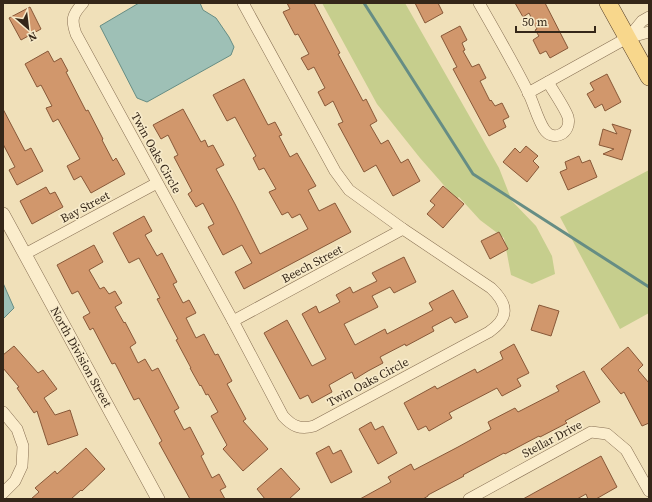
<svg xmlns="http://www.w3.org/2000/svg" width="652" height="502" font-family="'Source Serif 4',serif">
	<rect width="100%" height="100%" fill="#f0e0b9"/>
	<g fill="#c6ce8d">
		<polygon points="322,3 405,3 499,168 512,201 536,226 552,256 555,274 532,284 511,275 504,238 480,220 459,197 456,199 420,158 377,104"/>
		<polygon points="649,170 649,313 620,329 560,217"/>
	</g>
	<g fill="#9ec0b6" stroke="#668d84">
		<polygon points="139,3 200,3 203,10 216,18 229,37 234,47 231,55 147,102 137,98 100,26"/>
		<polygon points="3,283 14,308 3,319"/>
	</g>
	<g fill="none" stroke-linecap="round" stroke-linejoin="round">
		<polyline stroke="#668d84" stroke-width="3" points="364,3 473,174 649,287"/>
	</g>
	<g fill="#d1976c" stroke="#885838">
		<polygon points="287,3 314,3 340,53 338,54 363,101 366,99 377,121 370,125 381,144 388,140 401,163 408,159 420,181 393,196 376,165 364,172 338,124 343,122 333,101 325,106 318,92 325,88 314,67 308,70 301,58 309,54 298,34 295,35 283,12 290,9"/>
		<polygon points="415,3 438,3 443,13 425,23"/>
		<polygon points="515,3 545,3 568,48 550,58 546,51 540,54 533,40 539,36 535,30 537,29 529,13 523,17"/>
		<polygon points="30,7 41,29 21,40 9,18"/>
		<polygon points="460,26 467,40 462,43 465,50 463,51 472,67 479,64 486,78 480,81 490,101 491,100 495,106 502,103 509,117 503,120 506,127 489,136 453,69 457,67 441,36"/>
		<polygon points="48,51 54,62 61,58 68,71 66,72 86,111 88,110 103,139 102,140 113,161 116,158 125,174 91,193 81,176 74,180 67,166 80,159 58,119 53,122 46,108 52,106 41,85 37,87 25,64"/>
		<polygon points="607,74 621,102 605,111 602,104 595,108 587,94 594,90 590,83"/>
		<polygon points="244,79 268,125 275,122 282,135 279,136 290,157 297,153 316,186 308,190 319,211 335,203 351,232 244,289 235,272 252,263 242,245 223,255 208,227 214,224 203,203 196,207 188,194 192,191 174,157 178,155 168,135 161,139 153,125 183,109 201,142 205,140 208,147 213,145 224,165 216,169 235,204 260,254 308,229 300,214 292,218 288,212 282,215 269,192 276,189 264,168 259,170 253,158 256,156 235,117 227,121 213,95"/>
		<polygon points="3,109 25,151 31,148 43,171 17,185 9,170 15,167 3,144"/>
		<polygon points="612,124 631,130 622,160 603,154 614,149 599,145 603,129 617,134"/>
		<polygon points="526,146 538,156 533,161 539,167 527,182 503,162 515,148 520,153"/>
		<polygon points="579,156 582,163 590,160 597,177 568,190 560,172 567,169 565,162"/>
		<polygon points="443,186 464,204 443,228 427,214 435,205 430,201"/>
		<polygon points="46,187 50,194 55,192 63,207 32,224 20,201"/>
		<polygon points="144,216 152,231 145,235 157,256 162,253 177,282 173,284 183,303 189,300 196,313 186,318 196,338 204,334 215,355 218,354 232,381 227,384 246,419 243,421 268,449 243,471 223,449 227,445 211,416 218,412 208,394 206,395 201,385 200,386 190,368 191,368 176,340 178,339 157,299 160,298 139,258 129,263 113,233"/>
		<polygon points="499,232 508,249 490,259 481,241"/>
		<polygon points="94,245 103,262 89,270 100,289 104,287 109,294 115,291 122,303 115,307 124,323 125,322 136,343 130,347 138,363 145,359 152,371 158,368 179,408 174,411 184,430 190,427 204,454 201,456 212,478 219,474 226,487 220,490 225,499 190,499 159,443 162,441 139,398 134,400 115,363 112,364 93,328 90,330 83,317 90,313 78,291 72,294 57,265"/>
		<polygon points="404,257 416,282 394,293 390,287 372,296 378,307 344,324 355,345 385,329 387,334 433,310 429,303 453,290 468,317 455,323 451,317 432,327 434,331 406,346 405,344 380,357 383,363 368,371 355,379 352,372 329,385 332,392 312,403 308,395 300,399 264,333 287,320 312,366 326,359 302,314 316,306 319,313 340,302 336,295 350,287 353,293 377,281 372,273"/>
		<polygon points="539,305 559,311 551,336 531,330"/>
		<polygon points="514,344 529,373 517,379 521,386 502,396 497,388 449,413 452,418 429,431 426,426 418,430 404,403 435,386 437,389 475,369 477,373 503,359 500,352"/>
		<polygon points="14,346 38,373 43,370 57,389 44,398 55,415 70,410 78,435 48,445 37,411 34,413 17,388 19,387 3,368 3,355"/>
		<polygon points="628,347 643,365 638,370 649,383 649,423 642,426 624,392 621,394 601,369"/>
		<polygon points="584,371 600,402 565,421 567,423 540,437 539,436 505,454 504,453 463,475 464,476 428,495 428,496 423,499 360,499 391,482 388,477 411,464 414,470 458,447 491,429 488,422 515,408 518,412 559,391 556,386"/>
		<polygon points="371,422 375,430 383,426 397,453 378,464 359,429"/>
		<polygon points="329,446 333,454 341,450 352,472 331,483 316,453"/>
		<polygon points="86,448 105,469 82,491 81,490 71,499 31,499 39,492 35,488 55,471 57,474"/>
		<polygon points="601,456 617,487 596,499 588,499 586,494 577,499 523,499"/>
		<polygon points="281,468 300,489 289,499 265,499 257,489"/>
	</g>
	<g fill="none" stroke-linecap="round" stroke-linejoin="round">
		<g stroke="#876f53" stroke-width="12">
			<g id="minor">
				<path d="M83,3C72,15 71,20 76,34L233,321L283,416C292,426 300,430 314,426L489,332C509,318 509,305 491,288L403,229L349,190L335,171L243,3"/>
				<path d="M479,3C496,33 513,62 528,92C534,104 537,118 544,129C553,143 572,133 568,117C565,108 553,91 548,82"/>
				<polyline points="628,38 642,21 649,17"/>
				<polyline points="528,93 627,38 649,32"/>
				<polyline points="25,254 157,183"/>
				<polyline points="233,321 403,229"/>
				<polyline points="3,412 17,429 23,446 22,466 15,481 3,493"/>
				<polyline points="469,499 591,432 607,434 626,450 649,491"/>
			</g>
		</g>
		<g stroke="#876f53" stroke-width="14">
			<polyline id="tertiary" points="3,214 158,499"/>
		</g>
		<g stroke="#543d28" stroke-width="18">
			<polyline id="primary" points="608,3 649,77"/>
		</g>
		<use href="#minor" stroke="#fbedcc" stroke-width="11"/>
		<use href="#tertiary" stroke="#fbedcc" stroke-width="13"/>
		<use href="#primary" stroke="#f8d78c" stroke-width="17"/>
	</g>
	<g text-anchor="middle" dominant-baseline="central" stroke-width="3.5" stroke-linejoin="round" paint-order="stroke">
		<g font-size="12" fill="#352719" stroke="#f7eac9">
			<text transform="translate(156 153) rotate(61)">Twin Oaks Circle</text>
			<text transform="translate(85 207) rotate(-28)">Bay Street</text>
			<text transform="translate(312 264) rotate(-28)">Beech Street</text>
			<text transform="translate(81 357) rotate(61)">North Division Street</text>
			<text transform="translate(368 382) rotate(-28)">Twin Oaks Circle</text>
			<text transform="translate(552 439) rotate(-28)">Stellar Drive</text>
		</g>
	</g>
	<rect width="652" height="502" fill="none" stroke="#352719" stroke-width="8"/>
	<g transform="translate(28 28) rotate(152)" stroke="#f7eac9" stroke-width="3" paint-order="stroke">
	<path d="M0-3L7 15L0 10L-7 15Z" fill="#352719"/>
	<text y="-6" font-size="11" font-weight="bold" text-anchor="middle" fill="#352719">N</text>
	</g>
	<path d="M516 26v6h79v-6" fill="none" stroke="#352719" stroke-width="2"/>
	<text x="522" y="26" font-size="12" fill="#352719" stroke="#f7eac9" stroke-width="3" paint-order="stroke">50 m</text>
</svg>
